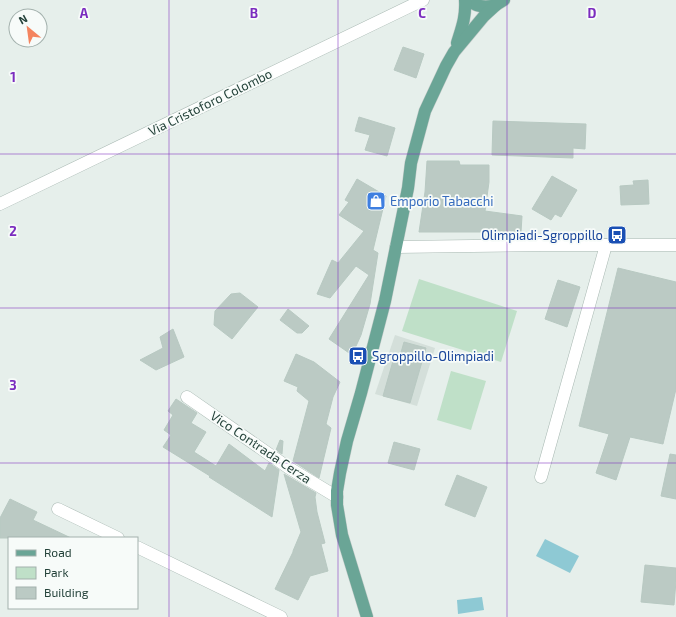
<svg xmlns="http://www.w3.org/2000/svg" width="676" height="617" font-family="'Exo 2',sans-serif">
	<rect width="100%" height="100%" fill="#e6efeb"/>
	<polygon fill="#d4dfda" points="395,335 435,348 417,406 375,394"/>
	<g fill="#bfe0c8">
		<polygon points="419,279 517,311 501,362 402,331"/>
		<polygon points="451,371 486,381 471,430 437,420"/>
	</g>
	<g fill="#8ec9d4">
		<polygon points="545,539 579,556 570,573 536,556"/>
		<polygon points="482,597 484,610 458,614 457,600"/>
	</g>
	<g fill="#bbcac4" stroke="#b8c9c2">
		<polygon points="403,47 424,54 416,78 394,70"/>
		<polygon points="359,117 395,128 387,156 365,150 370,135 355,131"/>
		<polygon points="493,121 586,124 585,149 573,148 573,158 492,155"/>
		<polygon points="427,161 459,161 460,165 489,165 489,182 485,211 522,216 521,232 419,232 425,192"/>
		<polygon points="552,176 577,190 561,217 555,214 551,220 532,209"/>
		<polygon points="357,179 386,196 380,221 373,250 378,253 370,304 361,335 352,355 329,339 369,275 356,266 330,298 317,294 332,260 338,263 364,231 339,215 349,202 345,200"/>
		<polygon points="648,180 649,204 621,205 620,186 634,185 633,181"/>
		<polygon points="618,268 676,282 676,389 663,444 630,437 616,480 596,473 609,434 579,426"/>
		<polygon points="558,280 580,287 567,327 545,319"/>
		<polygon points="240,293 258,307 232,339 214,325 215,311 231,294"/>
		<polygon points="288,309 309,326 302,333 297,333 280,320"/>
		<polygon points="173,329 184,357 156,370 140,360 163,348 160,337"/>
		<polygon points="404,342 426,348 410,403 383,396 395,354 400,356"/>
		<polygon points="296,354 314,362 340,382 333,397 326,424 331,428 319,478 293,461 309,401 297,391 298,387 284,381"/>
		<polygon points="176,399 197,413 191,423 206,432 194,452 216,466 229,444 265,471 269,463 279,470 272,517 209,477 210,476 163,447 171,435 164,430 173,415 168,411"/>
		<polygon points="280,440 283,441 282,454 276,450"/>
		<polygon points="394,442 420,449 414,470 388,463"/>
		<polygon points="670,454 676,455 676,499 661,496"/>
		<polygon points="284,474 316,493 315,497 317,512 325,543 321,544 328,571 310,576 298,600 275,589 293,552 293,551 301,532"/>
		<polygon points="457,475 487,487 475,517 445,505"/>
		<polygon points="10,499 37,512 33,520 71,538 0,538 0,518"/>
		<polygon points="645,565 676,568 676,581 674,605 641,602"/>
	</g>
	<g fill="none" stroke-linecap="round" stroke-linejoin="round">
		<g stroke="#a8b8b2" stroke-width="13">
			<g id="minor">
				<polyline points="0,204 423,0"/>
				<polyline points="396,247 541,245 676,245"/>
				<polyline points="187,397 289,468 337,497"/>
				<polyline points="541,477 606,245"/>
				<polyline points="58,509 118,538"/>
				<polyline points="137,547 281,617"/>
			</g>
		</g>
		<g stroke="#c2cac8" stroke-width="13">
			<g id="major">
				<path d="M468,0C476,7 485,8 496,5"/>
				<path d="M457,43C462,27 466,17 465,0"/>
				<polyline points="367,617 342,535 337,505 337,491 340,473 347,441 361,393 385,301 408,188 411,163 425,111 446,66 454,52 484,16 496,5 504,0"/>
			</g>
		</g>
		<use href="#minor" stroke="#fff" stroke-width="12"/>
		<use href="#major" stroke="#6aa596" stroke-width="12"/>
	</g>
	<path fill="none" stroke="#7b2cbf" stroke-width="1" stroke-opacity="0.55" d="M169,0V617M338,0V617M507,0V617M0,154H676M0,308H676M0,463H676"/>
	<defs>
		<g id="shop-square" transform="scale(1)"><rect x="-9" y="-9" width="18" height="18" rx="4" fill="#3f7fe0" stroke="#f7fbf9"/><path d="M-5-2.5h2.3a2.7 3.5 0 0 1 5.4 0H5L5.5 6h-11ZM-1.5-2.5h3a1.5 2.3 0 0 0-3 0Z" fill="#fff"/></g>
		<g id="bus-square" transform="scale(1)"><rect x="-9" y="-9" width="18" height="18" rx="4" fill="#1a4fb4" stroke="#f7fbf9"/><path d="M-5-6H5V4H4V6H2V4H-2V6H-4V4H-5ZM-3.5-4V0h7V-4ZM-3.5 1.2v1.5H-2V1.2ZM2 1.2v1.5H3.5V1.2Z" fill="#fff"/></g>
	</defs>
	<g fill-rule="evenodd">
		<use href="#shop-square" x="376" y="201"/>
		<use href="#bus-square" x="617" y="235"/>
		<use href="#bus-square" x="358" y="356"/>
	</g>
	<g text-anchor="middle" dominant-baseline="central" stroke-width="3.5" stroke-linejoin="round" paint-order="stroke">
		<g font-size="13" fill="#24423a" stroke="#f7fbf9">
			<text transform="translate(210 102) rotate(-26)">Via Cristoforo Colombo</text>
			<text transform="translate(261 447) rotate(34)">Vico Contrada Cerza</text>
		</g>
		<g font-size="13" fill="#366cbe" stroke="#f7fbf9" text-anchor="start">
			<text x="390" y="201">Emporio Tabacchi</text>
		</g>
		<g font-size="13" fill="#164399" stroke="#f7fbf9" text-anchor="end">
			<text x="603" y="235">Olimpiadi-Sgroppillo</text>
			<text x="372" y="356" text-anchor="start">Sgroppillo-Olimpiadi</text>
		</g>
	</g>
	<g font-size="13" text-anchor="middle" font-weight="bold" fill="#7b2cbf" stroke="#f7fbf9" stroke-width="3.5" stroke-linejoin="round" paint-order="stroke">
		<text x="84" y="18">A</text>
		<text x="254" y="18">B</text>
		<text x="422" y="18">C</text>
		<text x="592" y="18">D</text>
		<text x="13" y="82">1</text>
		<text x="13" y="236">2</text>
		<text x="13" y="390">3</text>
	</g>
	<rect x="8" y="537" width="130" height="72" fill="#f7fbf9" stroke="#a3b1ad"/>
	<rect x="16" y="550" width="20" height="6" fill="#6aa596" stroke="#a3b1ad"/>
	<text x="44" y="557" font-size="12" fill="#24423a">Road</text>
	<rect x="16" y="567" width="20" height="12" fill="#bfe0c8" stroke="#a3b1ad"/>
	<text x="44" y="577" font-size="12" fill="#24423a">Park</text>
	<rect x="16" y="587" width="20" height="12" fill="#bbcac4" stroke="#a3b1ad"/>
	<text x="44" y="597" font-size="12" fill="#24423a">Building</text>
	<g transform="translate(28 28) rotate(331)"><circle r="19" fill="#f7fbf9" stroke="#a3b1ad"/>
	<path d="M0-3L7 15L0 10L-7 15Z" fill="#f4845f"/>
	<text y="-6" font-size="11" font-weight="bold" text-anchor="middle" fill="#24423a">N</text>
	</g>
</svg>
